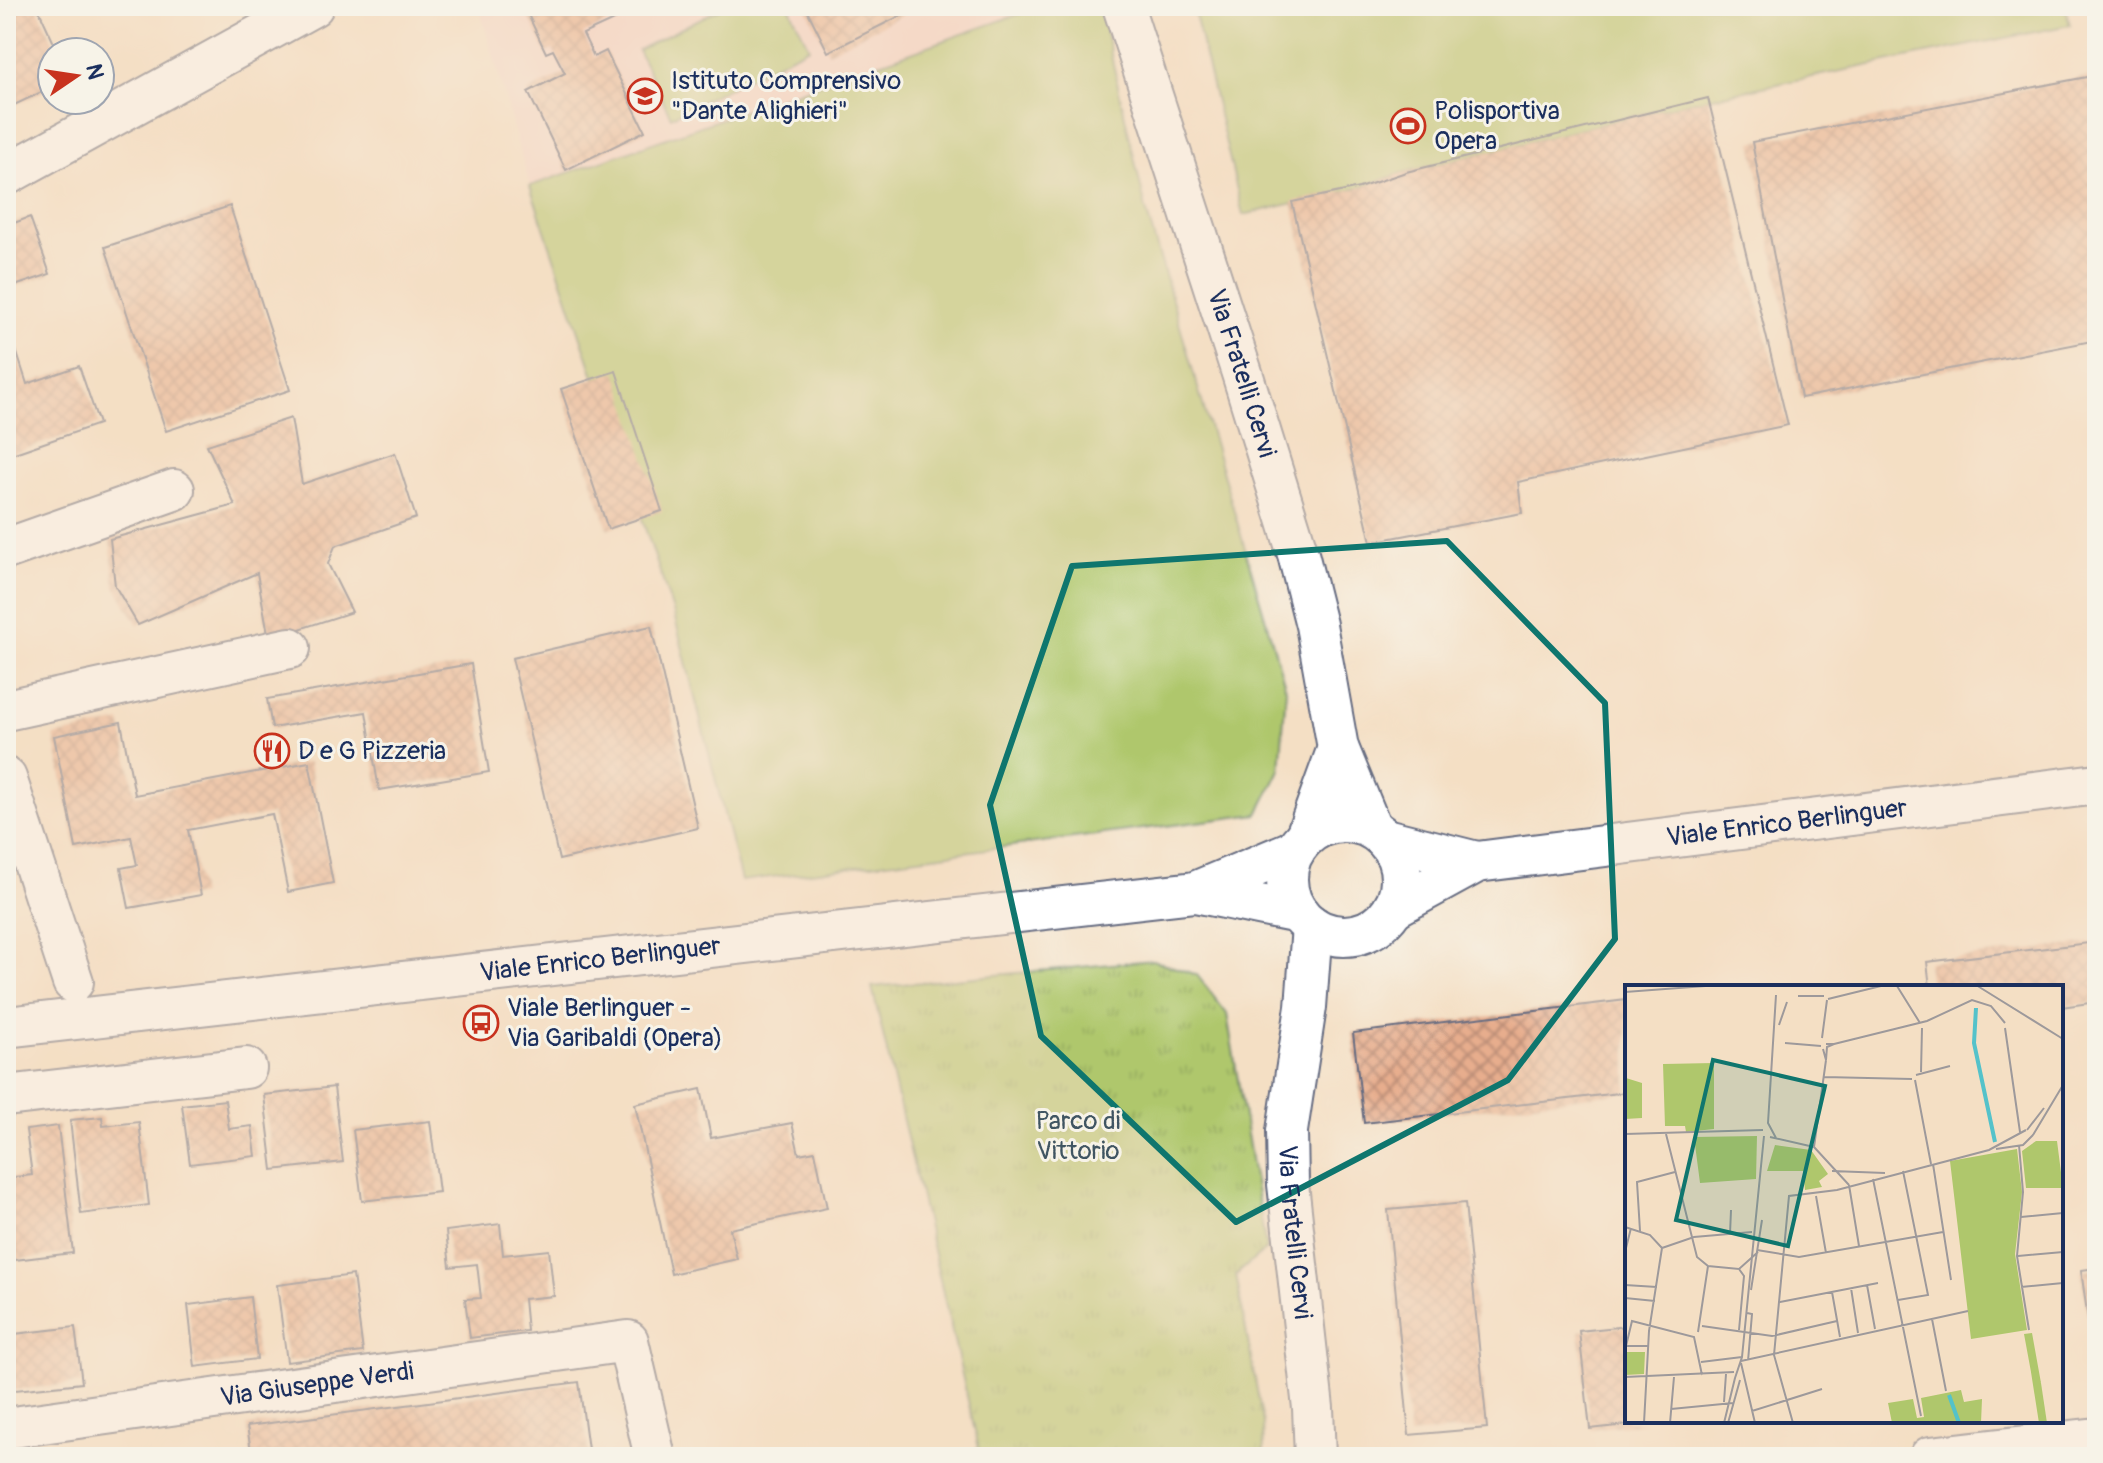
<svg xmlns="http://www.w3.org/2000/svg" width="2103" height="1463" font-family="Pangolin,sans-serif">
	<defs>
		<pattern id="park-tufts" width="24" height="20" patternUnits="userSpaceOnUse" patternTransform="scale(2)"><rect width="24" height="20" fill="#afc76c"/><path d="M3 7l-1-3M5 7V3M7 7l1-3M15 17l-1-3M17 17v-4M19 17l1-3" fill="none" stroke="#96ab60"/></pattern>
		<pattern id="building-cross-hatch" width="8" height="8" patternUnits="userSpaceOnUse" patternTransform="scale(2)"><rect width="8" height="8" fill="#e7ad8d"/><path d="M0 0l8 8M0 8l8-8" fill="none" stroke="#ba8d76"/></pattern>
	</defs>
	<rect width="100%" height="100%" fill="#f7f3e8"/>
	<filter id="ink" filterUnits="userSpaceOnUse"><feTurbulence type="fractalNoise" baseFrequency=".0125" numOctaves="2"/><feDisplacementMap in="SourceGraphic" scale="16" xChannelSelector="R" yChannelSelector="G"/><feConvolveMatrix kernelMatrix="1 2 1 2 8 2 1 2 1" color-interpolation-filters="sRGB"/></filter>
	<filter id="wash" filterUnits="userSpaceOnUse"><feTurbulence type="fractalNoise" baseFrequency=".006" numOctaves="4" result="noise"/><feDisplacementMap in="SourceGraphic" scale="32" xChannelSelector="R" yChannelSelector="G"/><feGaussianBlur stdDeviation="1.8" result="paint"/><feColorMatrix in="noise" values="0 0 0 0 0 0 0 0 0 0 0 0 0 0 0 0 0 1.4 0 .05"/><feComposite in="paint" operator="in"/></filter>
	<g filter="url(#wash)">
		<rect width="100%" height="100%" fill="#f4dfc4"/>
		<polygon fill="#f7d1c9" points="479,6 1042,6 530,186"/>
		<g fill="#afc76c" stroke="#657b65" stroke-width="2">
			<polygon points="725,6 789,6 809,47 671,117 638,50"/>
			<polygon points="1042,6 1100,6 1146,210 1286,689 1280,770 1258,814 741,881 674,614 530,186"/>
			<polygon points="1193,6 2065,6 2070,25 1708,98 1406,172 1359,188 1243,215"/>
		</g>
		<polygon fill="url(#park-tufts)" stroke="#657b65" stroke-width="2" points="1153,960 1197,975 1227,1014 1266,1249 1236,1275 1263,1423 1264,1457 952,1457 979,1448 872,987"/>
		<g id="blocks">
			<g fill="url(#building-cross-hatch)">
				<polygon points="6,6 37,6 58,52 52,52 52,87 6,109"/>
				<polygon points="524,6 614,6 620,17 583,34 594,57 606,51 645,131 566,170 528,92 565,73 553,50 546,53"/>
				<polygon points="805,6 920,6 828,52"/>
				<polygon points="2097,75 2097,340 1801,398 1752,142"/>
				<polygon points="1708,98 1788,425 1518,482 1522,513 1371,542 1292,202 1359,188 1406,172"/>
				<polygon points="230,206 290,390 166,431 105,247"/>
				<polygon points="30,217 50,274 6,289 6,226"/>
				<polygon points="7,322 27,384 79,366 99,424 6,456"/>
				<polygon points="616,371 662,511 608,529 561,389"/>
				<polygon points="291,418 302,484 395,453 416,518 335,546 328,564 352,612 269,639 257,573 138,625 115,586 110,539 235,505 207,445"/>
				<polygon points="651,626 698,828 559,860 512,658"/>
				<polygon points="471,664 489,772 379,790 366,712 272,728 267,699"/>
				<polygon points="121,722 135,795 309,762 333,883 288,892 272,814 188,830 201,895 129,908 121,868 137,865 131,837 76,848 54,736"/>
				<polygon points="2097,942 2097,1002 2061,1007 2061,987 1930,987 1927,962"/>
				<polygon points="1627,1000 1627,1092 1364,1123 1353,1033"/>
				<polygon points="334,1087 343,1162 273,1170 264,1095"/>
				<polygon points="701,1089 711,1138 792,1123 799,1154 815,1151 827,1208 730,1229 737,1259 671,1274 635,1104"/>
				<polygon points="225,1100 229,1129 252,1126 256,1156 190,1164 182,1105"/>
				<polygon points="102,1117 103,1126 139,1122 149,1205 81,1214 70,1120"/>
				<polygon points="430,1121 439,1192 362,1201 353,1130"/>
				<polygon points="58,1126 73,1253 6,1261 6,1178 32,1175 26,1130"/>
				<polygon points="1465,1203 1487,1428 1409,1435 1388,1210"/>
				<polygon points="500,1224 503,1255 549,1250 554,1296 524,1299 527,1331 470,1338 465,1299 481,1298 477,1264 450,1267 446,1231"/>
				<polygon points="2097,1268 2097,1326 2089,1327 2081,1270"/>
				<polygon points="353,1275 363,1352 287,1362 277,1285"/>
				<polygon points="250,1297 257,1359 195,1367 188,1305"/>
				<polygon points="1627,1326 1627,1421 1646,1423 1590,1429 1579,1331"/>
				<polygon points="75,1327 82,1383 6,1391 6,1335"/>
				<polygon points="579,1382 589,1457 252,1457 247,1426"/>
			</g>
		</g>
	</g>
	<g filter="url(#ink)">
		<use href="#blocks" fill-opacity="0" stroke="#676d82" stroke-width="2"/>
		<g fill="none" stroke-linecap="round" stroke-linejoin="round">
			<g stroke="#676d82" stroke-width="44">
				<g id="minor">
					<path id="s1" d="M1123,6L1242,373L1298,554L1316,625L1338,748L1371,828"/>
					<polyline points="6,175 313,6"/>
					<polyline points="6,549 174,490"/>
					<polyline points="6,710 290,648"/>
					<polyline points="6,778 73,982"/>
					<circle cx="1344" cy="879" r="57"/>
					<polyline points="1306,836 1338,748"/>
					<polyline points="1385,839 1477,862"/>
					<polyline points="1195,892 1298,913"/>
					<path id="s2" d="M1393,908L1477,862L2097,784"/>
					<path id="s3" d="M1312,926L1306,1007L1287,1131L1288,1184L1313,1408L1315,1457"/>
					<path id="s4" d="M6,1027L1195,892L1295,850"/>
					<polyline points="6,1096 246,1068"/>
					<path id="s5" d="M6,1428L628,1341L655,1457"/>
					<polyline points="1930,1457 2097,1438"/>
				</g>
			</g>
			<use href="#minor" stroke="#fff" stroke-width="40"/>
		</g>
	</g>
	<path d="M0 0H2103V1463H0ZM1447,541L1605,703L1615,939L1508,1080L1236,1222L1041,1036L990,805L1072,566Z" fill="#f4dfc4" fill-opacity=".55" fill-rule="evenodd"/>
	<path fill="none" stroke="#0f766e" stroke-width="6" stroke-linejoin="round" d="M1447,541L1605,703L1615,939L1508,1080L1236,1222L1041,1036L990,805L1072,566Z"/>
	<defs>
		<g id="school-ring" transform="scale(1.8)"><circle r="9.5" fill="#f7f3e8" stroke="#c8321e" stroke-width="1.5"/><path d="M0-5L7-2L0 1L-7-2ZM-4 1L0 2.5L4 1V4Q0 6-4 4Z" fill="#c8321e"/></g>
		<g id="stadium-ring" transform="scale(1.8)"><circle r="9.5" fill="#f7f3e8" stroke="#c8321e" stroke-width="1.5"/><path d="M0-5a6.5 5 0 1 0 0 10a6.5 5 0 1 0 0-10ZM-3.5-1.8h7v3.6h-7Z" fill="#c8321e"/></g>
		<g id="restaurant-ring" transform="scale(1.8)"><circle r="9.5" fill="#f7f3e8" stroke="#c8321e" stroke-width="1.5"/><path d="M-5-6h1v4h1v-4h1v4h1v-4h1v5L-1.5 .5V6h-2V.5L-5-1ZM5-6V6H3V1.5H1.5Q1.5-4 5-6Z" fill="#c8321e"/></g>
		<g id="bus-ring" transform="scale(1.8)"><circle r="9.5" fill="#f7f3e8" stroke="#c8321e" stroke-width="1.5"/><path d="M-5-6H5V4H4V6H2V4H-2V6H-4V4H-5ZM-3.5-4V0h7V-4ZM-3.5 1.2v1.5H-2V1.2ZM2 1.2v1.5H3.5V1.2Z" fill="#c8321e"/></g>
	</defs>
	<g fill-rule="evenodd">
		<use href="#school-ring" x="645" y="96"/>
		<use href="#stadium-ring" x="1408" y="126"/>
		<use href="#restaurant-ring" x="272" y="751"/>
		<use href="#bus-ring" x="481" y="1023"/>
	</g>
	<g text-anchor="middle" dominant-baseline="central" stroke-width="6" stroke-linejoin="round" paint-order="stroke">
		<g font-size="26" fill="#1b2f5e" stroke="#f7f3e8" text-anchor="start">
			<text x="671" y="81">Istituto Comprensivo<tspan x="671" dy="30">"Dante Alighieri"</tspan></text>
			<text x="1434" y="111">Polisportiva<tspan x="1434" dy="30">Opera</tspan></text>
			<text x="298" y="751">D e G Pizzeria</text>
			<text x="507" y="1008">Viale Berlinguer -<tspan x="507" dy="30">Via Garibaldi (Opera)</tspan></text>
		</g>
		<g font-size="26" fill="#1b2f5e" stroke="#f7f3e8">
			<text stroke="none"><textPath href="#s1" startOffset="386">Via Fratelli Cervi</textPath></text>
			<text stroke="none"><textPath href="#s2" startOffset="408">Viale Enrico Berlinguer</textPath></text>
			<text stroke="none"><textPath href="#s4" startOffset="598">Viale Enrico Berlinguer</textPath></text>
			<text stroke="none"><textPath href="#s3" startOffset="308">Via Fratelli Cervi</textPath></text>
			<text stroke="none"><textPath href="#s5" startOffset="314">Via Giuseppe Verdi</textPath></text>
		</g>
		<g font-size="26" fill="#405562" stroke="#f7f3e8">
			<text x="1078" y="1121">Parco di<tspan x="1078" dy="30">Vittorio</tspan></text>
		</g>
	</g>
	<g transform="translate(1625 985)">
		<rect width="438" height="438" fill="#f4dfc4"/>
		<path d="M89,78V144L61,147L60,141H40L38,79ZM132,151L131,194L75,198L69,152ZM407,348L416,398L406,387L399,349Z" fill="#afc76c"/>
		<path d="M0,77L1,93L17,98V133L0,134Z" fill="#afc76c"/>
		<path d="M411,156H432L438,203H401L397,166ZM150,160L186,165L203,189L194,196L197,202L180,205L178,186H142ZM392,164L397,207L390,269L402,345L346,354L325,176ZM0,367H20L19,389L0,390ZM336,405L339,417L357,414L356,438H267L263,418L288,414L292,433L299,432L296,413Z" fill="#afc76c"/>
		<path d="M410,386L416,398L422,438H414L406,387Z" fill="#afc76c"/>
		<path fill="none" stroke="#54c2ca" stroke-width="4" d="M351,23L349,58L370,157M324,410L334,438"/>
		<path fill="none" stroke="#9d999b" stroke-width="2" d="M351,0L438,54M272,1L295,38M0,7L94,0M173,11H199M203,14L260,0M154,40L162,17M380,43L395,147M197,53L202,15M160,58L196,61M209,59L302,36L347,15L366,21L380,38M198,64L201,75L202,62L209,59H201M296,87L297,43M291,90L325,81M199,92L287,94M290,95L306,179M402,145L419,123M0,149L138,145M41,149L72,272L83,281L114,284L133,267M408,150L438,100M145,152L189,162M151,153L143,138L151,10M394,160L398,207L392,271L404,345M189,162L201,75M189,162L224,200M371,164L398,160L408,150M308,179L326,295M207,186L260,188M248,194L296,431M224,200L234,261M191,211L201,268M396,232L438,228M0,242L25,250L37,263M15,246L12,197L50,187M105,249L106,225M37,263L69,252L127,247M132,265L174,272L318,247M0,267L6,243M393,271L438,267M114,284L119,291L114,345M0,300L32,302M242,300L250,344M396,302L438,298M226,303L233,348M126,305L137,235M207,307L215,352M0,313L30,316M273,315L303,310L278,186M155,317L253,298M122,328L127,329L123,376M307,334L321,406M77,341L147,351L212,336M73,347L83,281M23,361H1L7,336L69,352L77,390M116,376L343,326M76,377L117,372M116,378L130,438M0,392L109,387M110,393L117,372L139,151M99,417L101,389M46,424L108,418M127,426L197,404M19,438L24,346L37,263M45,438L49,392M99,438L110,393M103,438L115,395M168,438L149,370L164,211L212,205L364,165L401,145"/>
		<path fill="#0f766e" fill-opacity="0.15" stroke="#0f766e" stroke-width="4" d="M88,75L200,101L163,261L51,235Z"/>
		<rect width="438" height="438" fill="none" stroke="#1b2f5e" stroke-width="4"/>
	</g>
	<rect width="2103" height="1463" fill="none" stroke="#f7f3e8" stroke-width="32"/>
	<g transform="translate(76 76) rotate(77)"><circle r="38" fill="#f7f3e8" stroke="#9fa5b1" stroke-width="2"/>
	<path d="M0-6L14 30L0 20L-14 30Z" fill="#c8321e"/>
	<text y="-12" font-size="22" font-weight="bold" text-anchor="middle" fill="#1b2f5e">N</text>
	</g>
</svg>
